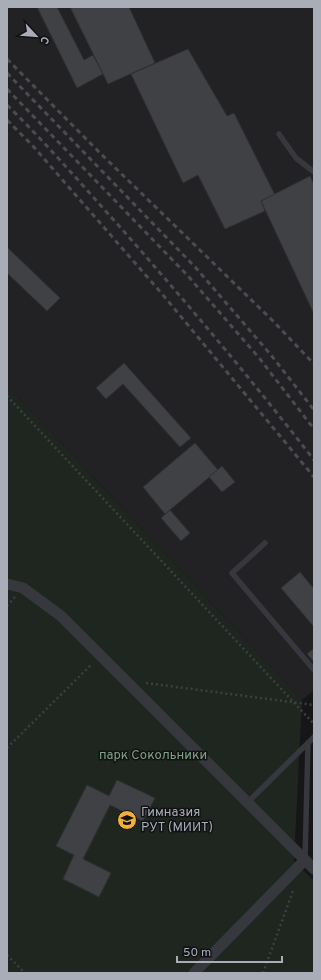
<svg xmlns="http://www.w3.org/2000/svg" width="321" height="980" font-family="Overpass,sans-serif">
	<rect width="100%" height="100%" fill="#161618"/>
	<polygon fill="#222225" points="7,7 314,7 314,690 302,700 7,385"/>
	<polygon fill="#1e261f" points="7,385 302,700 294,861 314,881 314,973 7,973"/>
	<g fill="#404145" stroke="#303034">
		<polygon points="37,7 57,7 84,60 93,55 103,74 77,88"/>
		<polygon points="70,7 129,7 155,63 108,84"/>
		<polygon points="188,49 227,116 234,113 275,195 261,201 265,211 225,229 198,175 183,183 131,74"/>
		<polygon points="310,176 314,184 314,314 261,201"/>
		<polygon points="7,247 60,298 47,311 7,273"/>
		<polygon points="124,363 191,438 180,447 123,384 106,399 96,388"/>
		<polygon points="195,443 218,470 165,514 143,487"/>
		<polygon points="222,466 235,482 222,492 209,477"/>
		<polygon points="170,510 190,533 181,541 161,518"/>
		<polygon points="300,572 314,589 314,627 281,588"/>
		<polygon points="314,648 314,662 307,654"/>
		<polygon points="117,780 155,798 143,821 110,805 83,859 111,873 99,897 63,879 74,855 56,846 87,785 109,796"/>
	</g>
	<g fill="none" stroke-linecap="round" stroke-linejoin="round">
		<g stroke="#3d3f44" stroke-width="2.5" stroke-dasharray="2 3" stroke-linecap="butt">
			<polyline points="7,396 314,724"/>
			<polyline points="7,606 15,597"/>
			<polyline points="146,683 314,705"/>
			<polyline points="7,748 92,664"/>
			<polyline points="7,955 25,973"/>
			<polyline points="263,973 293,891"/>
		</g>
		<g stroke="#37383d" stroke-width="5.5">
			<polyline points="279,134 296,158 314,172"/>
			<polyline points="265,543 232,573 314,670"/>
			<polyline points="248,802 308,743"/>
			<polyline points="305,859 308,743 314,737"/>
		</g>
		<g stroke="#37383d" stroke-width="11">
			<polyline points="7,584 23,588 61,616 314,869"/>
			<polyline points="194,973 305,860"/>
		</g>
		<g stroke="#4a4c52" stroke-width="3" stroke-dasharray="5 4" stroke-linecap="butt">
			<polyline points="7,59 101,154 272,320 314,364"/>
			<polyline points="7,73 196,268 271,355 314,410"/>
			<polyline points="7,89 188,276 260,359 314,429"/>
			<path d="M7,105C47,144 83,186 120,227C187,303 252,380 314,460"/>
			<polyline points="7,120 32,145 163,295 314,477"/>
		</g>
	</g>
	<defs>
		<g id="school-disc" transform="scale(1)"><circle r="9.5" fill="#f2b134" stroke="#111113"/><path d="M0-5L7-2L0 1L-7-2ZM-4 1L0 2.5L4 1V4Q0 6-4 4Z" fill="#111"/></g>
	</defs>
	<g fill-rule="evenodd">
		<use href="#school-disc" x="127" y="820"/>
	</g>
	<g text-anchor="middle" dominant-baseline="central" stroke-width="3" stroke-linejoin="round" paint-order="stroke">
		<g font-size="13" fill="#7fa381" stroke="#111113">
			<text x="153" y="756">парк Сокольники</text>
		</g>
		<g font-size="13" fill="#a8adb8" stroke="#111113" text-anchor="start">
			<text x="141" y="813">Гимназия<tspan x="141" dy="15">РУТ (МИИТ)</tspan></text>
		</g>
	</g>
	<rect width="321" height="980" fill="none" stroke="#a8adb8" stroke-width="16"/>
	<g transform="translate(36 36) rotate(116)" stroke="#111113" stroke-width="3" paint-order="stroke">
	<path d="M0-3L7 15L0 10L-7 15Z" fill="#a8adb8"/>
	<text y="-6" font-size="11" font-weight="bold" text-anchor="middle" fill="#a8adb8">С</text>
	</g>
	<path d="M177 956v6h105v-6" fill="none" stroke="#a8adb8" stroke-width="2"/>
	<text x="183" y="956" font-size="12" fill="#a8adb8" stroke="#111113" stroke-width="3" paint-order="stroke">50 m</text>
</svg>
